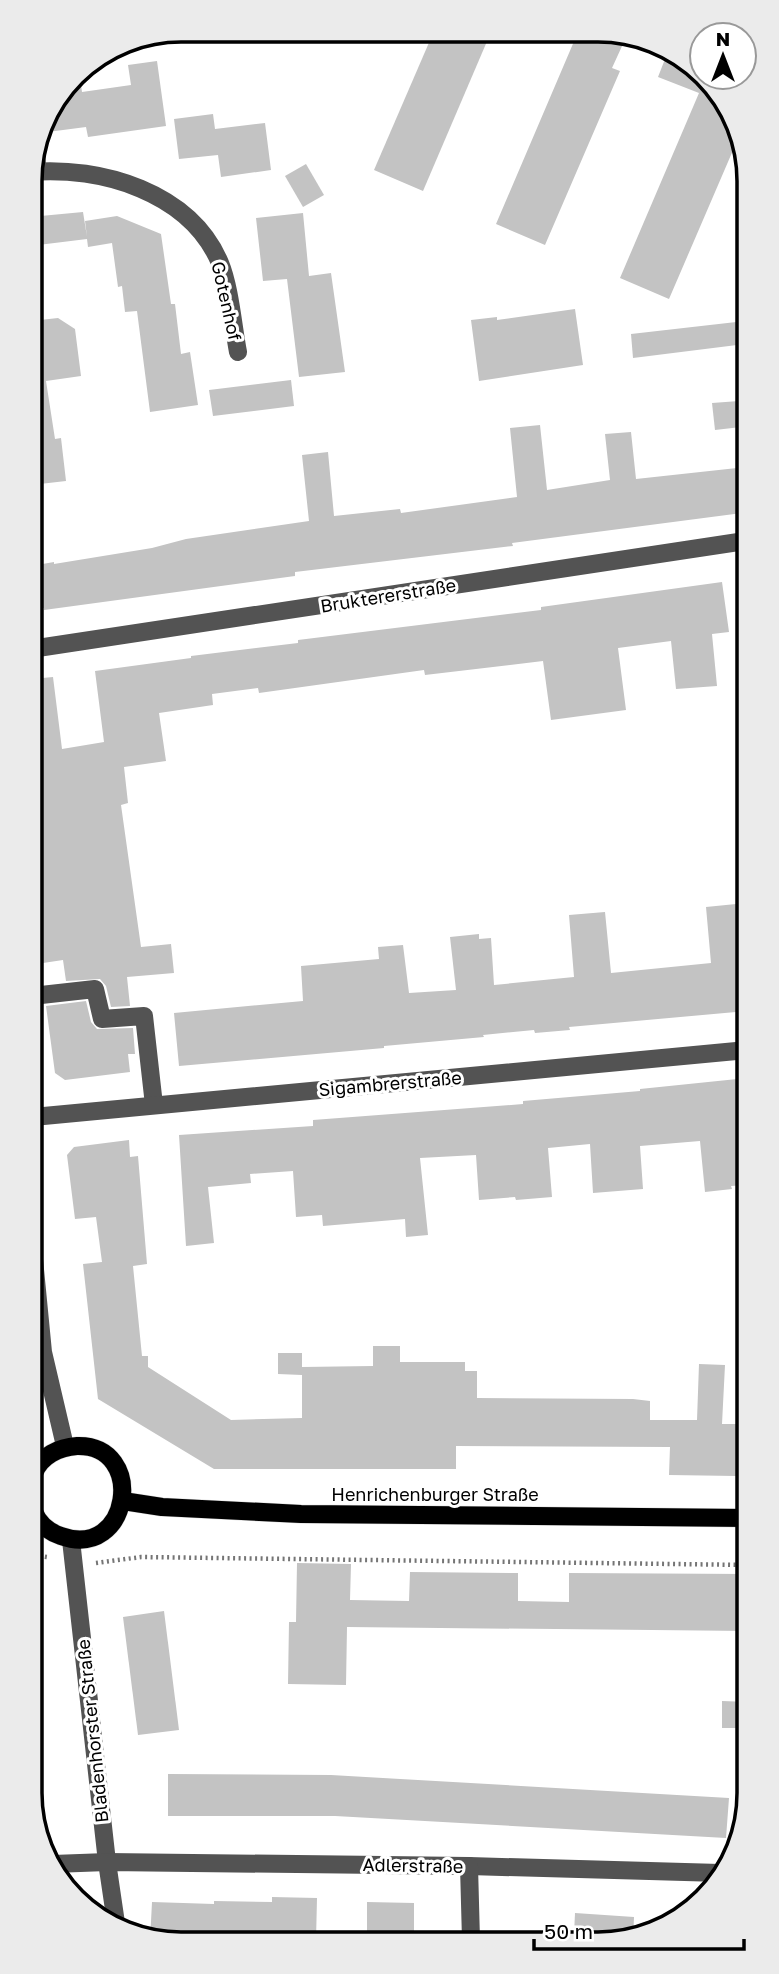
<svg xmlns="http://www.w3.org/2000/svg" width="779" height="1974" font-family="'Golos Text',sans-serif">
	<rect width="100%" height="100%" fill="#fff"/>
	<g fill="#c3c3c3">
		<polygon points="434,31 491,32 423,191 374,170"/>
		<polygon points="578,32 628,33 612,68 620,71 545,245 496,224"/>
		<polygon points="667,54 702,72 702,77 707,77 740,134 669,299 620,278 699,93 658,77"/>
		<polygon points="157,61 166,126 88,137 86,127 40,133 46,114 66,87 81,85 82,92 131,85 128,65"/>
		<polygon points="213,114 215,129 265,123 271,170 221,177 218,155 179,159 174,119"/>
		<polygon points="306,164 324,195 303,207 285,176"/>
		<polygon points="83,212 87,237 85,221 117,216 161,234 171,304 175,304 181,354 190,352 198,405 150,412 137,311 125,312 122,286 118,287 112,243 88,247 87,239 30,246 30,217"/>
		<polygon points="303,213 309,276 331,273 345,372 299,377 287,279 263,281 256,218"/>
		<polygon points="575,309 583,365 479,381 471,320 497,317 497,320"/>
		<polygon points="58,318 75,329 81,376 46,381 55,439 61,438 66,481 31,485 31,321"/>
		<polygon points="745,321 745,344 633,358 631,334"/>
		<polygon points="291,380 294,406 213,416 209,390"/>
		<polygon points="739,401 741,427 715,430 712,403"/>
		<polygon points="540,425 547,490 610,480 605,434 631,432 636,479 737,468 742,513 512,543 513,546 295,572 295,576 44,610 44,608 31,610 31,566 54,562 54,564 152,548 186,539 309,521 302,455 328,452 334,516 400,509 401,513 517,497 510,428"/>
		<polygon points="722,582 729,632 712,634 717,686 676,689 671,641 618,648 626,710 551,720 543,661 425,675 424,670 259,693 258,688 212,694 213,705 159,713 166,761 124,767 128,803 121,805 141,947 171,944 174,973 127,977 130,1006 111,1007 106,986 100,979 66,981 63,960 43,963 32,881 32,679 53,677 62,749 104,742 95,671 191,658 191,656 298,643 298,640 541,610 541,607"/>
		<polygon points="746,903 747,1011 569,1027 570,1030 535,1033 534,1030 483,1035 484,1037 384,1046 384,1048 179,1066 174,1013 303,1001 301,966 379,959 378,947 403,945 409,993 456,990 450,937 479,934 479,939 491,938 494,985 574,977 569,915 605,912 611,973 711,963 706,907"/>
		<polygon points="86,1001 91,1022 97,1029 133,1028 135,1054 128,1054 130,1072 65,1080 55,1073 46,1006"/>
		<polygon points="747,1078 747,1185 731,1186 732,1189 705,1192 700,1141 640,1146 643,1189 593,1193 590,1144 548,1148 552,1197 516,1200 515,1197 479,1200 476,1155 420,1158 428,1235 406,1237 405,1219 323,1226 322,1215 296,1217 293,1171 250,1174 251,1183 208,1187 214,1243 186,1246 179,1135 313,1126 313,1120 523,1104 523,1101 640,1091 640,1089"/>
		<polygon points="129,1140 130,1157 138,1156 147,1264 133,1266 142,1356 148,1356 148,1367 231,1420 302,1418 302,1367 373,1366 373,1346 400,1346 400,1362 465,1362 465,1371 477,1371 477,1398 633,1399 650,1401 650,1420 697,1420 699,1364 725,1365 722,1424 736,1424 736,1476 669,1475 670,1447 456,1446 456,1469 214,1469 98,1399 83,1264 102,1262 96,1217 75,1219 67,1155 74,1147"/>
		<polygon points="278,1353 302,1353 302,1375 278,1374"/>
		<polygon points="297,1563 351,1564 350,1600 409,1601 410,1572 518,1573 518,1601 569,1602 569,1573 748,1574 748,1631 347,1627 346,1685 288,1684 289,1622 296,1622"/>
		<polygon points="164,1611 179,1730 138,1735 123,1617"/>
		<polygon points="722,1701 749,1702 749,1728 722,1728"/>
		<polygon points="168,1774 331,1775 729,1798 726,1838 335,1816 168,1816"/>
		<polygon points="272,1897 317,1898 316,1941 150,1941 152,1902 214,1904 214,1901 272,1902"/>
		<polygon points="367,1902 414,1903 414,1940 367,1940"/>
		<polygon points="575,1913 634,1917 633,1939 574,1935"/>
	</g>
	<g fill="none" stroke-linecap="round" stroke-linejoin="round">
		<g stroke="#dbdbdb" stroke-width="19">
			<g id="major">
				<path d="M34,1473C41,1456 59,1447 77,1446C147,1444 131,1561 61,1536C49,1532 39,1524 34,1512"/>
				<polyline points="123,1501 162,1507 301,1514 748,1518"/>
			</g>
		</g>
		<g stroke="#757575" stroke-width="4.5" stroke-dasharray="2 3.5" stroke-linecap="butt">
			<polyline points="34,1555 47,1557"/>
			<polyline points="96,1563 141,1557 748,1565"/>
		</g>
		<g stroke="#535353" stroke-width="18">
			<polyline points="35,152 38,171"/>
			<path d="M30,172C101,166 190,192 220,263C230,287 233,326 238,352"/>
			<polyline points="31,649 745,541"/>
			<polyline points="32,996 95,989 102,1019 144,1016 154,1105"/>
			<polyline points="33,1117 747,1050"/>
			<polyline points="33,1249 43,1352 65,1446"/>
			<polyline points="71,1540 107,1862 116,1923"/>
			<polyline points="53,1864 107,1862 469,1866 720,1873"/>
			<polyline points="469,1866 471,1940"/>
		</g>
		<use href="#major" stroke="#000" stroke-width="18"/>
	</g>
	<g text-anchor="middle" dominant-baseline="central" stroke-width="6" stroke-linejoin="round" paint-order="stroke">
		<g font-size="18" fill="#000" stroke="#fff">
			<text transform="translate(227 301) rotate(77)">Gotenhof</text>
			<text transform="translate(388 595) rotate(-9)">Bruktererstraße</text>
			<text transform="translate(390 1083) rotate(-5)">Sigambrerstraße</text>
			<text x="435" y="1494">Henrichenburger Straße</text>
			<text transform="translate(92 1731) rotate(-96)">Bladenhorster Straße</text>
			<text transform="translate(413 1865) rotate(1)">Adlerstraße</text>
		</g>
	</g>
	<path d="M0 0H779V1974H0ZM181 42H598A139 139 0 0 1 737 181V1793A139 139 0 0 1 598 1932H181A139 139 0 0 1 42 1793V181A139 139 0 0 1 181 42Z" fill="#ebebeb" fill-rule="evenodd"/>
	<path fill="none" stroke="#000" stroke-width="3.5" d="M181 42H598A139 139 0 0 1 737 181V1793A139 139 0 0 1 598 1932H181A139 139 0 0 1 42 1793V181A139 139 0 0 1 181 42Z"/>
	<g transform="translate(723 56)"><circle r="33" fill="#ffffff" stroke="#999999" stroke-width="2"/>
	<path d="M0-5L12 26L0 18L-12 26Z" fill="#000000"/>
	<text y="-10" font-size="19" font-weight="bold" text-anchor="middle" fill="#000000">N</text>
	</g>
	<path d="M534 1939v10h210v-10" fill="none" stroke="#000000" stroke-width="3.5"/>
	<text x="544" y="1939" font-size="21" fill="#000000" stroke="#ffffff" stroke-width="5" paint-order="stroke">50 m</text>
</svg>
